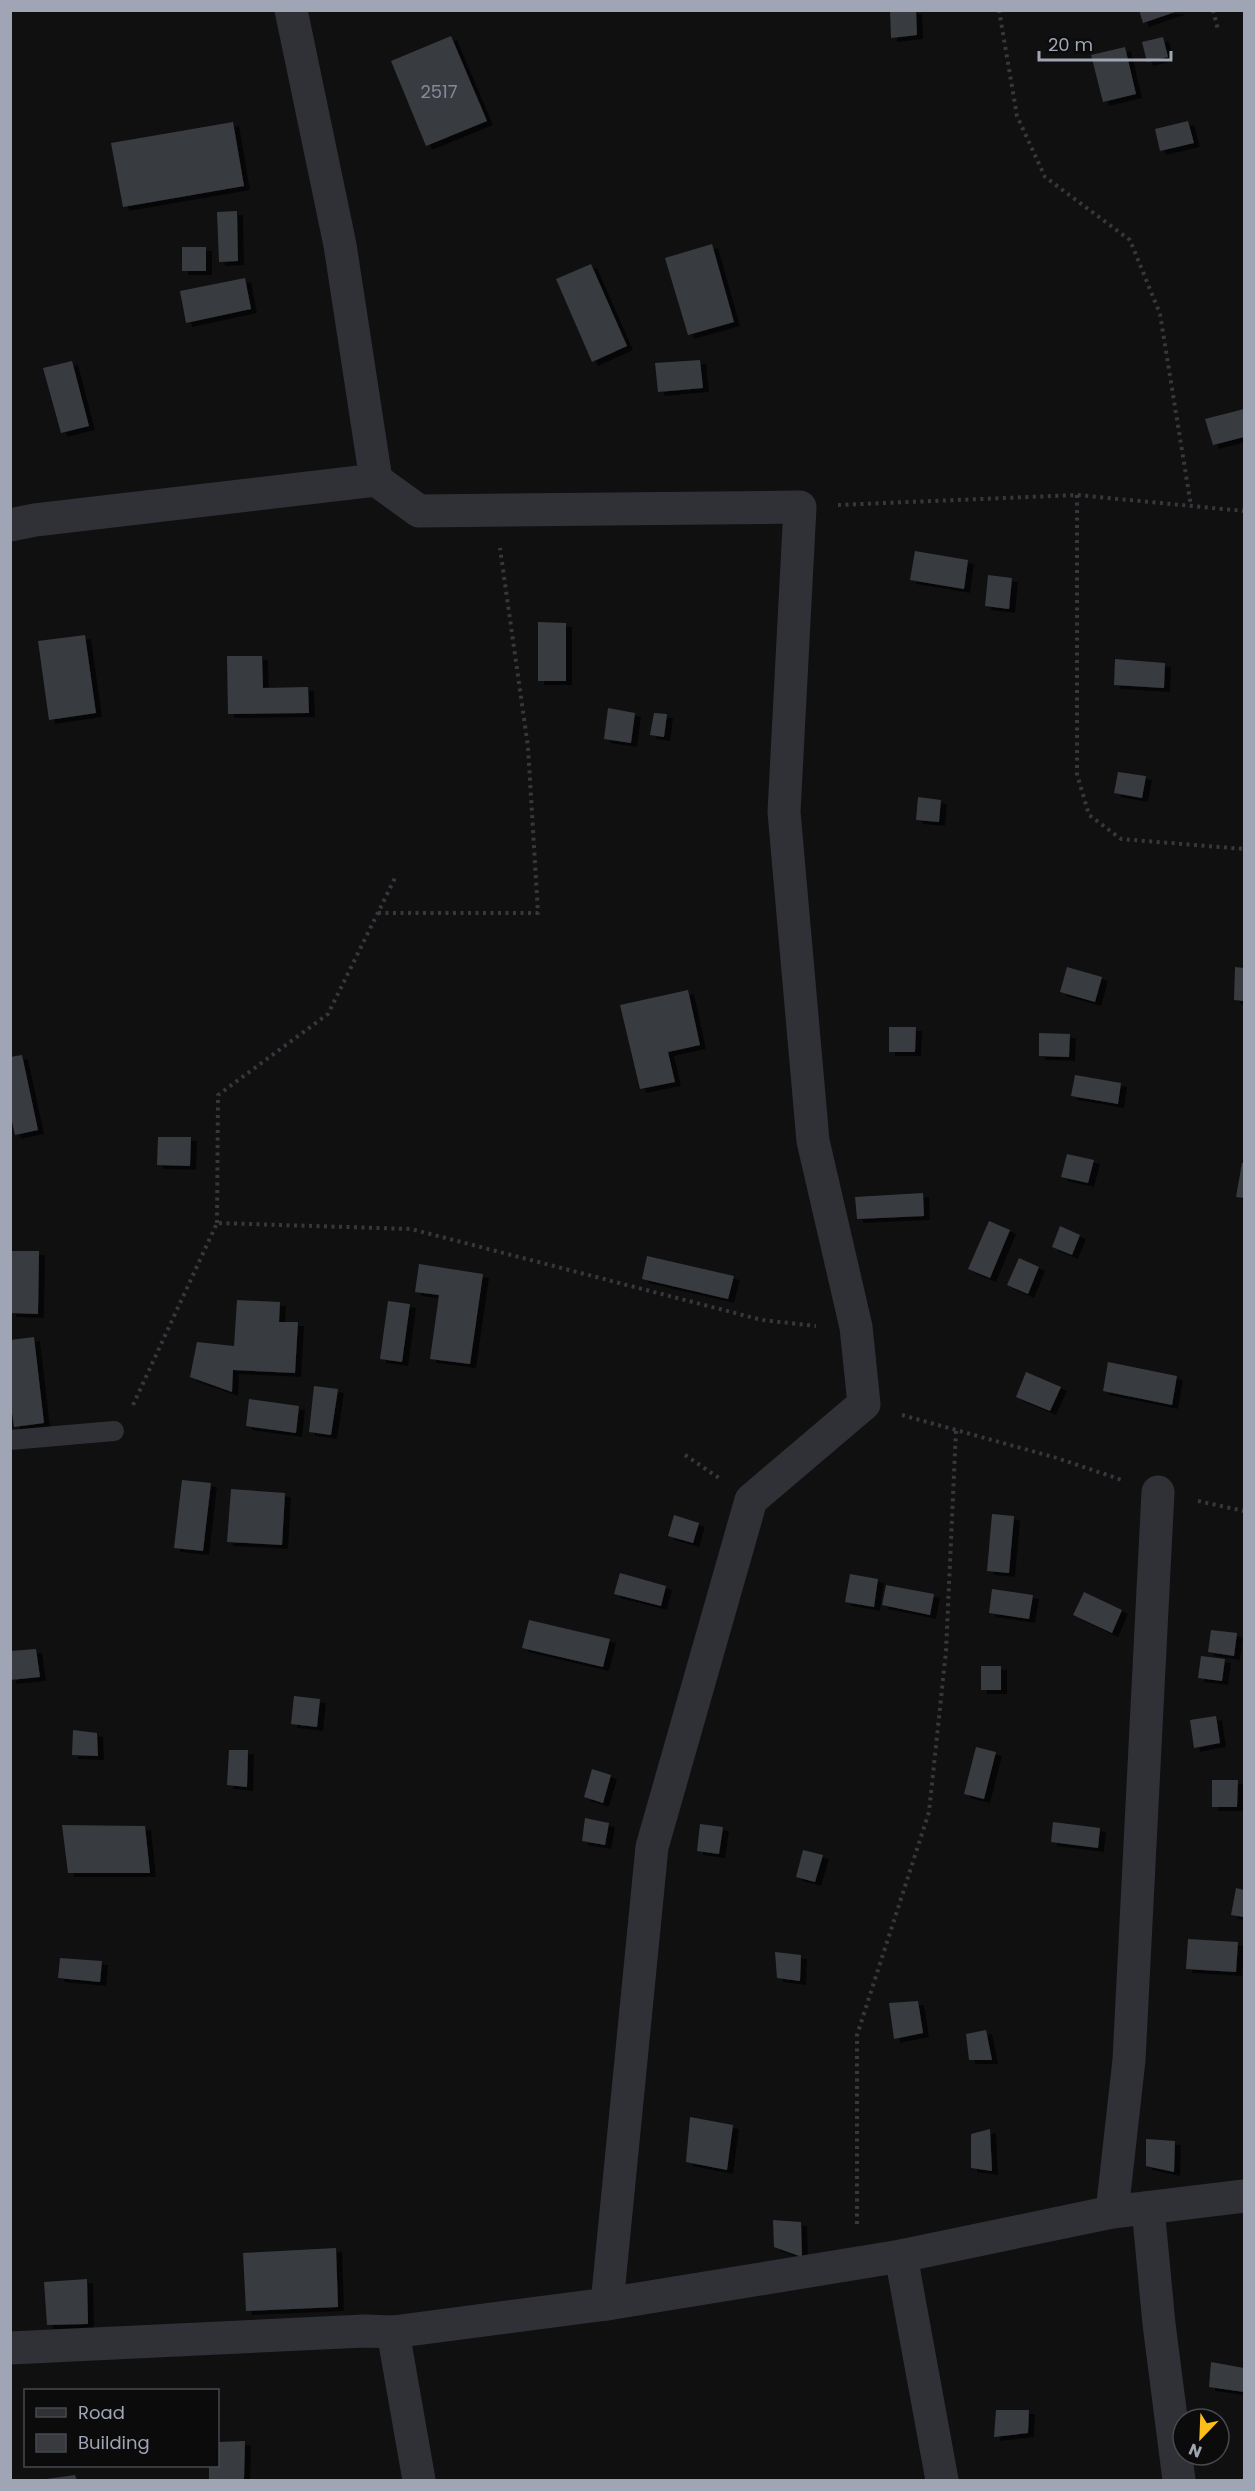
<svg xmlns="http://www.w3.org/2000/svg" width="1255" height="2491" font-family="Poppins,sans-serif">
	<defs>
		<filter id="shadow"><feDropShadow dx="6" dy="4" stdDeviation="0" flood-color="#0009"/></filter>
	</defs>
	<rect width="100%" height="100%" fill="#101011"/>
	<g fill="#393a40" filter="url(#shadow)">
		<polygon points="890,10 916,10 917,35 891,38"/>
		<polygon points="1139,10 1178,10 1178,11 1143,23"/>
		<polygon points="451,36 487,121 426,146 391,61"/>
		<polygon points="1163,37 1168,57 1147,62 1142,42"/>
		<polygon points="1125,47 1136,94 1103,102 1091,55"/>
		<polygon points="1188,121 1194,143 1160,151 1155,129"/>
		<polygon points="233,122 244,186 123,207 111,143"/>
		<polygon points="237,211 238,261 219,262 217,212"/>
		<polygon points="712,244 734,322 688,335 665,258"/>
		<rect x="182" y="247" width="24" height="24"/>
		<polygon points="591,264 627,346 592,362 556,279"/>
		<polygon points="245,278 251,309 186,323 180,291"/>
		<polygon points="700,360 703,388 658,392 655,363"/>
		<polygon points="72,361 89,426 61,433 43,368"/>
		<polygon points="1244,409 1244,437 1213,445 1205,419"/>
		<polygon points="915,551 968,560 964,589 910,580"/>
		<polygon points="988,575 1012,578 1009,609 985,606"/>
		<polygon points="538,622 566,623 566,681 538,681"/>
		<polygon points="85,635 96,713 49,720 38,641"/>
		<polygon points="227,656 262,656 263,688 308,687 309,713 228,714"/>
		<polygon points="1115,659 1165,663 1164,688 1114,685"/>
		<polygon points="608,708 635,713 631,743 604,739"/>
		<polygon points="654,713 667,714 664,737 650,735"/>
		<polygon points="1118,772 1146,776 1142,798 1114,793"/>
		<polygon points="918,797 941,800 939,822 916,820"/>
		<polygon points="1067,967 1102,977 1095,1002 1060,992"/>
		<polygon points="1235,967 1244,968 1244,1001 1234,1000"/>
		<polygon points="688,990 700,1045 668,1052 675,1082 640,1089 620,1005"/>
		<polygon points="889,1027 916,1027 915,1052 889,1052"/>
		<polygon points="1039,1033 1070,1034 1069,1057 1039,1056"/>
		<polygon points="22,1055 38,1130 15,1135 10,1113 10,1057"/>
		<polygon points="1075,1075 1121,1083 1118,1104 1071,1096"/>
		<polygon points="158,1137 191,1137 190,1166 157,1165"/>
		<polygon points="1067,1154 1094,1160 1088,1183 1061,1177"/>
		<polygon points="1242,1163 1244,1163 1244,1198 1236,1197"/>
		<polygon points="923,1193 924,1216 857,1219 855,1197"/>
		<polygon points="989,1221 1010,1230 990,1278 968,1269"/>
		<polygon points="1060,1226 1080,1235 1072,1255 1052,1247"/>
		<polygon points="10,1251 39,1251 38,1314 10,1313"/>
		<polygon points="647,1256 734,1276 728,1299 642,1279"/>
		<polygon points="1019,1258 1039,1267 1028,1294 1007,1285"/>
		<polygon points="419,1264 483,1274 470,1364 430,1359 439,1295 415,1292"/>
		<polygon points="237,1300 280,1302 279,1322 298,1322 295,1373 233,1370 232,1392 190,1377 197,1342 234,1346"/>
		<polygon points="388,1301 410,1304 402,1362 380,1359"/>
		<polygon points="34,1337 44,1423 14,1427 10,1399 10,1340"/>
		<polygon points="1108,1362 1177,1376 1172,1405 1103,1391"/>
		<polygon points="1026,1372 1061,1387 1050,1411 1016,1397"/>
		<polygon points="314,1386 338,1389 331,1435 309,1432"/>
		<polygon points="249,1399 299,1406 296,1433 246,1426"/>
		<polygon points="182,1480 211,1483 203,1551 174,1548"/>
		<polygon points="231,1489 285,1493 282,1545 227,1542"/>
		<polygon points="992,1514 1014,1516 1009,1573 987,1571"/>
		<polygon points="674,1515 699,1523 693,1543 668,1536"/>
		<polygon points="620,1573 666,1586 661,1606 614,1594"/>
		<polygon points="850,1574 878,1579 874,1607 845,1602"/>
		<polygon points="886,1585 934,1594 930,1615 882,1605"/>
		<polygon points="992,1589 1033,1595 1029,1619 989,1613"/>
		<polygon points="1084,1592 1122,1610 1112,1633 1073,1615"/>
		<polygon points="529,1620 610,1639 603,1667 522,1648"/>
		<polygon points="1211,1630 1237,1633 1234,1656 1208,1652"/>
		<polygon points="36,1649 40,1677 10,1680 10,1651"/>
		<polygon points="1201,1656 1225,1659 1222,1681 1198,1678"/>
		<rect x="981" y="1666" width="20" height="24"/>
		<polygon points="294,1696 320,1699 317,1727 291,1724"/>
		<polygon points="1216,1716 1220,1743 1194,1748 1190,1720"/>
		<polygon points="73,1730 97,1733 98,1756 72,1755"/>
		<polygon points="976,1747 996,1752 984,1799 964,1794"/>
		<polygon points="229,1750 248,1750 247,1787 227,1785"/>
		<polygon points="592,1769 611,1775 603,1803 584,1797"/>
		<polygon points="1212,1780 1238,1780 1237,1807 1212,1807"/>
		<polygon points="585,1818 609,1823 605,1845 582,1841"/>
		<polygon points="1053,1822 1100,1828 1098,1848 1051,1842"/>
		<polygon points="700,1824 723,1827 719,1854 697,1851"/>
		<polygon points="62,1825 145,1826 150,1873 68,1873"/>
		<polygon points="803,1850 823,1855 815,1882 796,1877"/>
		<polygon points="1236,1888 1244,1890 1244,1917 1231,1915"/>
		<polygon points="1188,1939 1238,1942 1236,1972 1186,1969"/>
		<polygon points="775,1952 801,1955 800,1981 777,1978"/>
		<polygon points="60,1958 102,1961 100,1982 58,1978"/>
		<polygon points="918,2001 923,2033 894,2039 889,2003"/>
		<polygon points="986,2030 992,2060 969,2060 966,2034"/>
		<polygon points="690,2117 733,2125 727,2170 686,2162"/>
		<polygon points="990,2129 992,2171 971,2168 971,2134"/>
		<polygon points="1146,2139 1175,2141 1174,2172 1146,2166"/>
		<polygon points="773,2220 801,2222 802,2257 774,2247"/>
		<polygon points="336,2248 338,2307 246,2311 243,2253"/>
		<polygon points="87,2279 88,2324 47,2325 44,2282"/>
		<polygon points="1211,2362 1244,2368 1244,2392 1209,2387"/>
		<polygon points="996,2410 1029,2410 1028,2433 994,2437"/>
		<polygon points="245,2441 244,2480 209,2480 209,2466 218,2466 218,2442"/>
		<polygon points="75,2475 77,2480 46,2480 46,2479"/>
	</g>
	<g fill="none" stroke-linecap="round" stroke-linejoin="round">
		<g stroke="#36383e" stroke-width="4" stroke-dasharray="3 4.5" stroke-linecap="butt">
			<polyline points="999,10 1017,116 1045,177 1130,240 1160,314 1191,506"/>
			<polyline points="1213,10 1218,30"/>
			<polyline points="1077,495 1077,774 1089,815 1121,839 1244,849"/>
			<polyline points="838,505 1077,495 1244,511"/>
			<polyline points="378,913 538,913 528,747 500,548"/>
			<polyline points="217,1223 218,1095 328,1014 395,878"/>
			<polyline points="133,1405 217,1223 411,1229 762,1320 816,1326"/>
			<polyline points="902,1415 1057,1458 1122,1480"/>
			<polyline points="685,1455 719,1478"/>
			<polyline points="1198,1501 1244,1511"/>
			<polyline points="857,2224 857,2035 929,1812 946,1651 956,1430"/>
		</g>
		<polyline stroke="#303137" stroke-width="20" points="10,1440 114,1431"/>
		<g stroke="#303137" stroke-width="33">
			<polyline points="291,10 340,245 376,480"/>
			<polyline points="10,525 35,520 376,480 419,511 800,507 784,812 813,1141 856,1327 864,1404 751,1500 652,1847 607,2304"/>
			<polyline points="1148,2208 1159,2324 1179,2480"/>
			<polyline points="1112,2212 1129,2060 1158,1492"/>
			<polyline points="901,2256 942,2480"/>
			<polyline points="393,2332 419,2480"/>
			<polyline points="10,2348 364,2331 393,2332 607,2304 901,2256 1112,2212 1244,2196"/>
		</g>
	</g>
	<g text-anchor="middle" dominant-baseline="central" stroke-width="4.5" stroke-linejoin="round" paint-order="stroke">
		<g font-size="18" fill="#868a97">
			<text x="439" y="91">2517</text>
		</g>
	</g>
	<rect width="1255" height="2491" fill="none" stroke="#9fa5b4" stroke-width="24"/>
	<rect x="24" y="2389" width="195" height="78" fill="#0b0b0c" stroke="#46494f" stroke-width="1.5"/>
	<rect x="36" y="2408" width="30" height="9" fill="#303137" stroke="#46494f" stroke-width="1.5"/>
	<text x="78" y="2419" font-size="18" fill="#9fa5b4">Road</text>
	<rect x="36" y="2434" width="30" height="18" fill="#393a40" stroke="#46494f" stroke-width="1.5"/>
	<text x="78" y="2449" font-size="18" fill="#9fa5b4">Building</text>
	<g transform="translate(1201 2437) rotate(203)"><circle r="28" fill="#0b0b0c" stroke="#46494f" stroke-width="1.5"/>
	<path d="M0-4.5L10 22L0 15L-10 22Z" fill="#ffbd1a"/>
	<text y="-9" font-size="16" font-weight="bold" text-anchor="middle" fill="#9fa5b4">N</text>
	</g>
	<path d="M1039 51v9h132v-9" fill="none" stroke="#9fa5b4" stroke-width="3"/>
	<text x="1048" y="51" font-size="18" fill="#9fa5b4" stroke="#0b0b0c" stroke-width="4.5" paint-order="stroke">20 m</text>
</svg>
